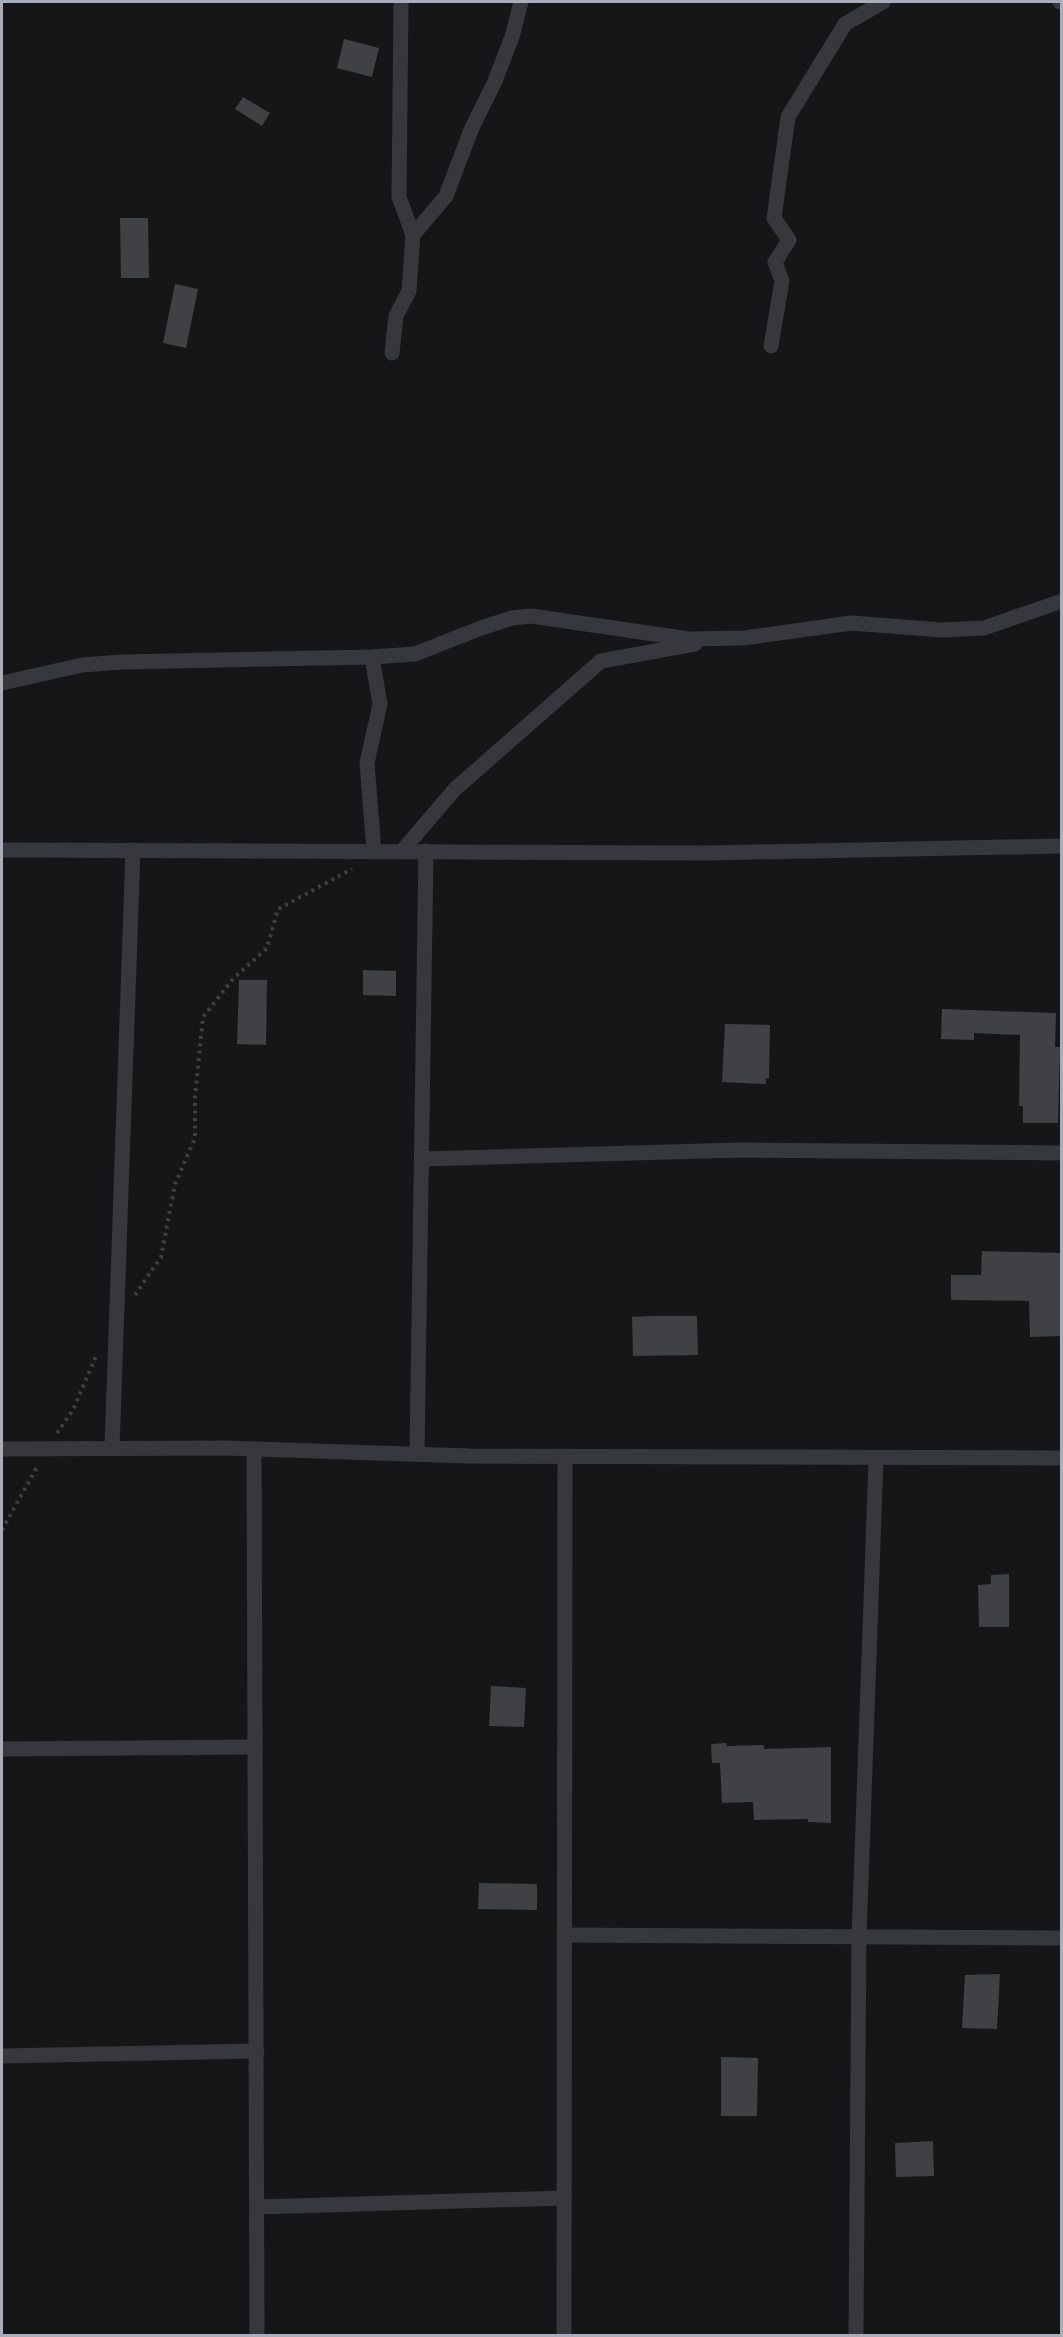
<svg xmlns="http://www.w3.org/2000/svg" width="1063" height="2337" font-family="Roboto,sans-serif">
	<rect width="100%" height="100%" fill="#161618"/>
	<g fill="#404145">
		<polygon points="344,39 379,48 372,77 337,68"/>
		<polygon points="243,97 270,113 262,126 235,109"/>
		<polygon points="120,218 148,218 149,278 121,278"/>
		<polygon points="175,284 198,289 186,348 163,343"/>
		<polygon points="363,970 396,971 396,996 363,995"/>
		<polygon points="239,980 267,980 266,1045 237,1044"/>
		<polygon points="942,1009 1056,1013 1055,1047 1060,1047 1058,1123 1023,1123 1023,1106 1019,1106 1020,1035 974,1033 974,1040 941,1039"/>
		<polygon points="725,1024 770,1025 769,1079 766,1078 766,1084 722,1082"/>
		<polygon points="982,1251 1061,1253 1062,1336 1030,1337 1029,1301 951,1300 951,1275 981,1275"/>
		<polygon points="652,1316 697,1316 698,1355 633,1356 632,1317"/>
		<polygon points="1009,1574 1009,1627 979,1627 978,1585 991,1584 991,1575"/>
		<polygon points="491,1686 526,1688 524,1727 489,1726"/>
		<polygon points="726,1743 727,1746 764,1745 764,1749 831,1747 831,1823 808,1822 808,1819 754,1820 753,1802 722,1803 720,1763 712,1763 711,1744"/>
		<polygon points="479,1883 537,1884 537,1910 478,1909"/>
		<polygon points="1000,1974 997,2029 962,2028 965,1975"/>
		<polygon points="721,2057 758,2058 757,2116 721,2116"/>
		<polygon points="933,2141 934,2176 896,2177 895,2143"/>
	</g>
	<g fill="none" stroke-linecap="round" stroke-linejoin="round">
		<g stroke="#3d3f44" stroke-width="4" stroke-dasharray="3 4.5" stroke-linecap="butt">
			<polyline points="135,1295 161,1257 175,1184 195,1138 195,1097 203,1017 233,979 267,948 278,909 352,869"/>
			<polyline points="57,1433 73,1410 97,1354"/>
			<polyline points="2,1530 38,1465"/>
		</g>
		<g stroke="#37383d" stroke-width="15">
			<polyline points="401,2 399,197 413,235"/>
			<polyline points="1060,2 1062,2"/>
			<polyline points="771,346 782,281 775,262 789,240 774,218 788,117 845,24 883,2"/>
			<polyline points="392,353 396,316 409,291 413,235 446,196 471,130 495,81 512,37 521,2"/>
			<polyline points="372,657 380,704 367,763 374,851"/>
			<polyline points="2,683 82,665 122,662 372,657 415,654 481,628 512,618 531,616 689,639 744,638 851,623 942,630 984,628 1062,601"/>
			<polyline points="2,850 706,853 1062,846"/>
			<polyline points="402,851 455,789 601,661 695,644"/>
			<polyline points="422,1159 740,1150 1062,1153"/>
			<polyline points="112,1448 133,850"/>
			<polyline points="2,1449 225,1448 469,1456 1062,1458"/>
			<polyline points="254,1449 257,2336"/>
			<polyline points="417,1454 426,851"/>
			<polyline points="2,1749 255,1747"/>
			<polyline points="564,1935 1062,1938"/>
			<polyline points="2,2056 257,2051"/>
			<polyline points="257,2207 564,2198"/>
			<polyline points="564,2336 565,1456"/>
			<polyline points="856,2336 859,1937 876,1460"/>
		</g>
	</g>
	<rect width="1063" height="2337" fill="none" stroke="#a8adb8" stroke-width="6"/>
</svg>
